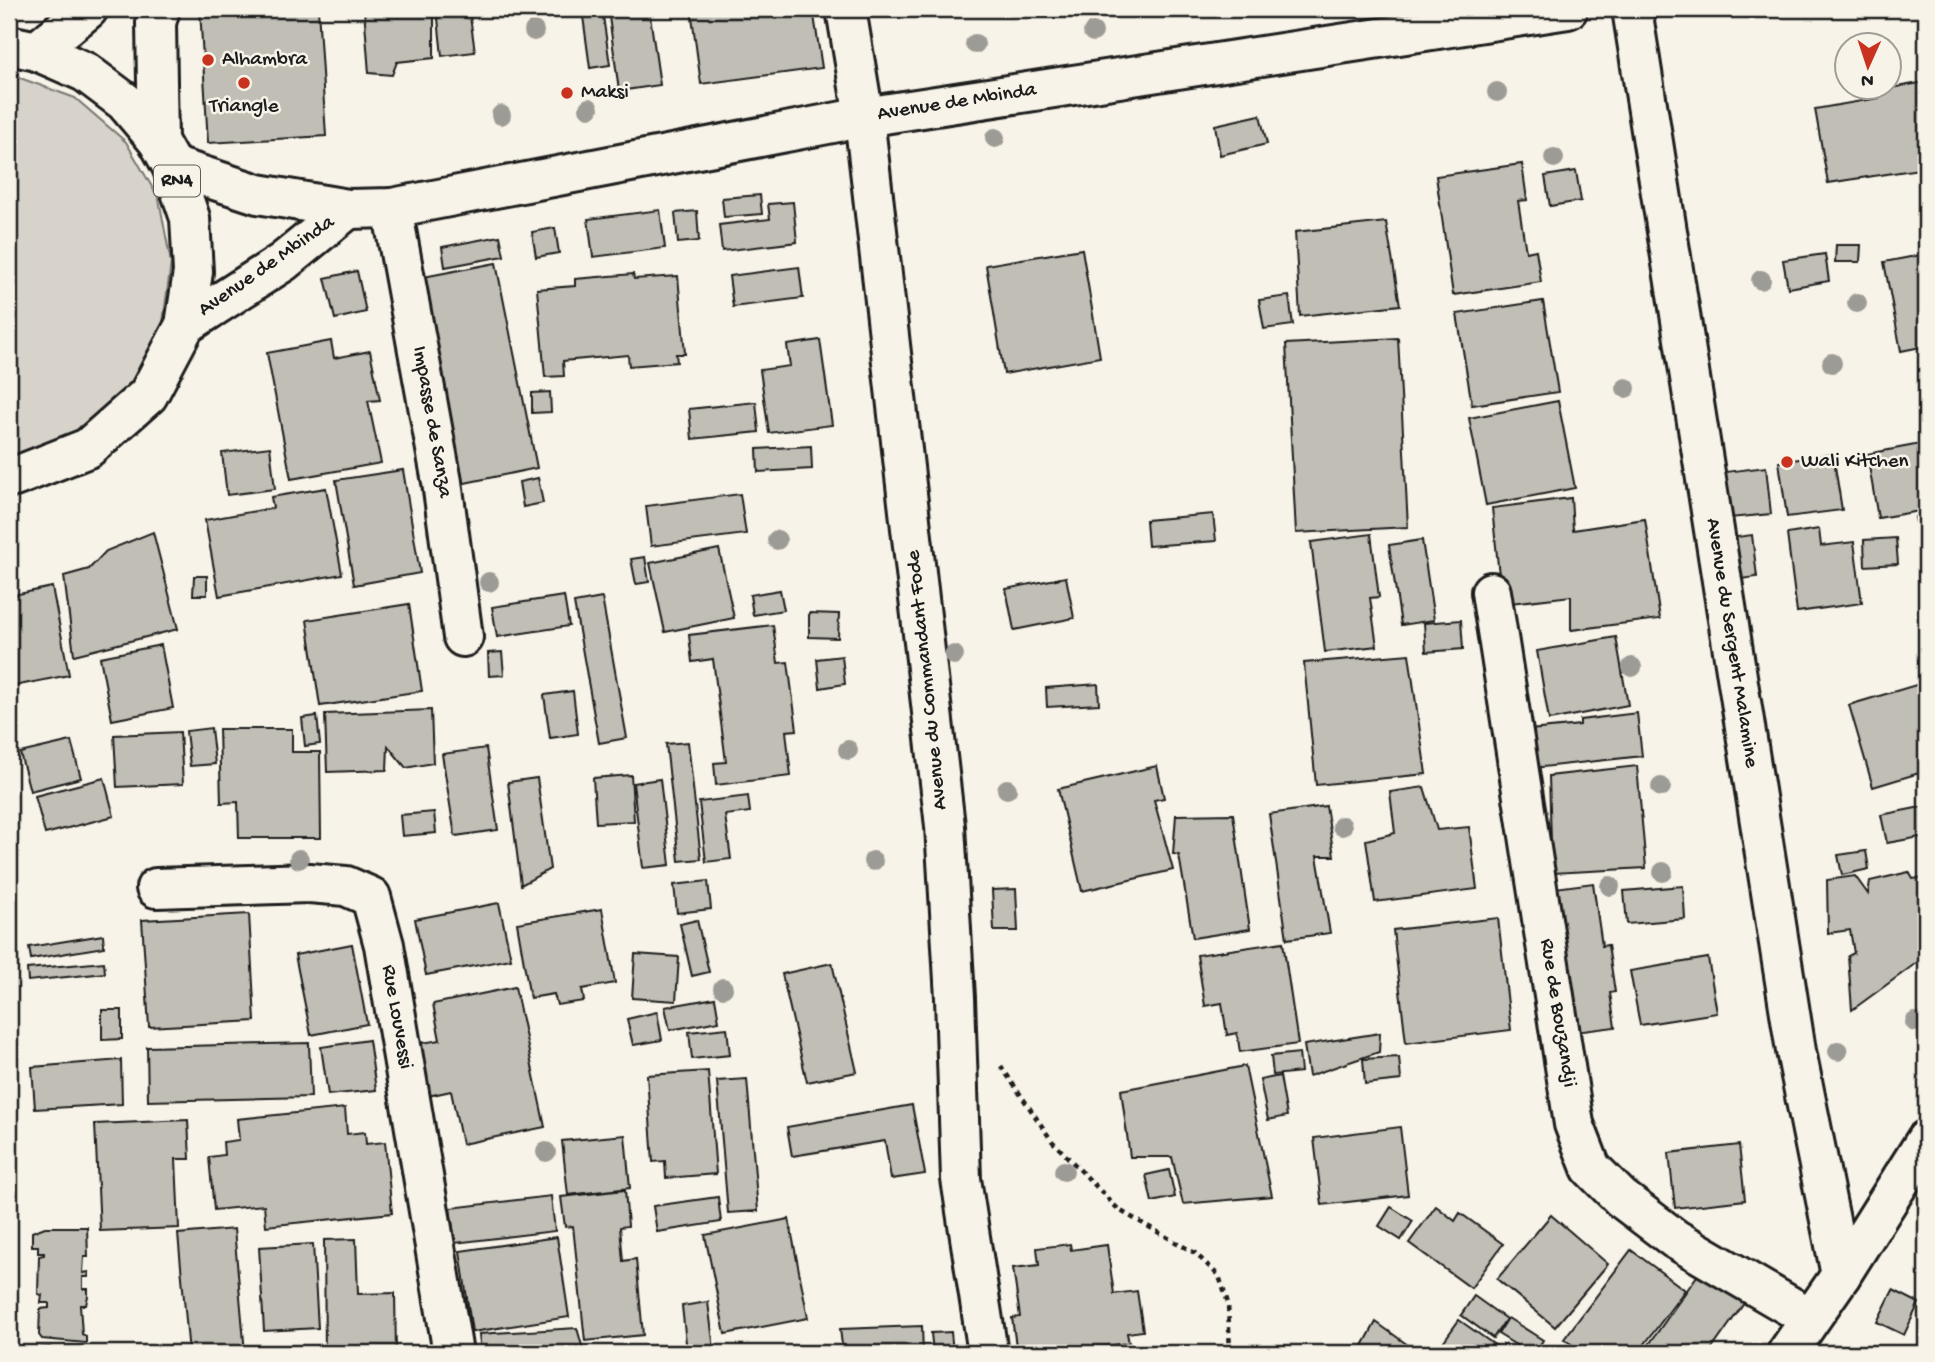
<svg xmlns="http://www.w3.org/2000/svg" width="1935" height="1362" font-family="'Gochi Hand',sans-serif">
	<rect width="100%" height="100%" fill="#f7f3e8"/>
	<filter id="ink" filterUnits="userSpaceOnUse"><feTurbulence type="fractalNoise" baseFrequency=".0143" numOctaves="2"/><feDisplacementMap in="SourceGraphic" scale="14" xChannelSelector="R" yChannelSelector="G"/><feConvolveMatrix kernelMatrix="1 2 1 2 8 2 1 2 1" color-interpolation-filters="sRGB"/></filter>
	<g filter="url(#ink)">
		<polygon fill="#d7d3cb" stroke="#7a7874" stroke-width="2" points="9,74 75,98 126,142 159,199 171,263 162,329 131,387 83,432 9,460"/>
		<g fill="#c0beb5" stroke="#1c1c1c" stroke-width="2">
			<polygon points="200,9 318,9 326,136 208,143"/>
			<polygon points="364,9 434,9 434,58 397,62 392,75 369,73"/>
			<polygon points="437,9 469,9 475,52 442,56"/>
			<polygon points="582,9 602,9 610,65 590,68"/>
			<polygon points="608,9 649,9 660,85 619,91"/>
			<polygon points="691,9 813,9 822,68 701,84"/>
			<polygon points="1926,82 1926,168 1828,183 1815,109 1879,98 1878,90"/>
			<polygon points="1260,115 1267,144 1220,155 1215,125"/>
			<polygon points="1522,164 1527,200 1518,201 1526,252 1536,250 1541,282 1453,295 1436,176"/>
			<polygon points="1576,171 1581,201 1550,206 1545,176"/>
			<polygon points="760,195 762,214 724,217 722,198"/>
			<polygon points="793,202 797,242 722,251 719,225 770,219 768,204"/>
			<polygon points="660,210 665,248 593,257 588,219"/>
			<polygon points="697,211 699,241 678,243 675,213"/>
			<polygon points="1386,222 1400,305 1300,316 1295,232"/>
			<polygon points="555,228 559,253 536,257 532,232"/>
			<polygon points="500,236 504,256 445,267 442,247"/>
			<polygon points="1836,245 1861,245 1860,262 1835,262"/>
			<polygon points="1082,249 1100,357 1004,374 986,265"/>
			<polygon points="1825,254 1829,281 1788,288 1783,260"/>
			<polygon points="1926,254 1926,346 1901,351 1884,262"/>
			<polygon points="496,263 537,468 455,485 413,279"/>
			<polygon points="799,267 803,298 733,307 729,276"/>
			<polygon points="357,271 366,312 335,319 325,278"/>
			<polygon points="633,274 634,279 678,276 685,354 676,354 677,362 629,366 628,355 563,361 564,376 545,377 537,289 575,286 575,279"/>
			<polygon points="1289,296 1293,325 1264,329 1259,300"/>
			<polygon points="1543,301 1558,392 1472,405 1457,314"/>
			<polygon points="1398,338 1408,527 1296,533 1286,344"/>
			<polygon points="820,340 832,425 769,433 760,370 790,366 787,345"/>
			<polygon points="331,341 334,358 370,351 380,400 368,401 381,463 291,479 267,353"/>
			<polygon points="1920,356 1926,356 1926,376 1921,377"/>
			<polygon points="550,392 551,412 532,413 532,393"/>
			<polygon points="1558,401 1575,488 1486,505 1469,418"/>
			<polygon points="756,402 759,432 692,439 689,409"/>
			<polygon points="1926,443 1926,510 1878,518 1867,454"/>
			<polygon points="811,446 812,469 758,472 757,449"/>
			<polygon points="270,447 275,489 227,495 222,453"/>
			<polygon points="1833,454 1842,510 1787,517 1779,462"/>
			<polygon points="1766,467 1771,514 1730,518 1725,472"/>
			<polygon points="403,470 420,573 354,585 336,480"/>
			<polygon points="538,478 543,503 523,507 519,482"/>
			<polygon points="326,488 342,574 219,596 205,520 273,508 271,497"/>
			<polygon points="740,494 746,534 651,546 646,506"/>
			<polygon points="1571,498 1573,530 1645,519 1660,619 1571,630 1571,596 1502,604 1492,508"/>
			<polygon points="1213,514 1216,541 1148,546 1146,520"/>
			<polygon points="1926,515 1926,540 1919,541 1915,517"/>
			<polygon points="1819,529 1821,546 1854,542 1862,603 1797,612 1787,534"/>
			<polygon points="153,532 178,629 74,655 64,576 89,569 106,551"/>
			<polygon points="1371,534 1379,597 1370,598 1377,646 1325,652 1311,542"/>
			<polygon points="1752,535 1757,577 1734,580 1729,538"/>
			<polygon points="1896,538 1898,564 1865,566 1864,540"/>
			<polygon points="1422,540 1434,620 1401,625 1389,545"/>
			<polygon points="719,549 734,618 665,632 650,563"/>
			<polygon points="645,557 649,582 636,584 631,559"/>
			<polygon points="194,576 207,576 207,595 193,595"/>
			<polygon points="1066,577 1074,618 1014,630 1006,589"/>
			<polygon points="52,587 69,675 9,687 9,596"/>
			<polygon points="780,590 784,610 753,615 750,595"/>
			<polygon points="564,596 569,626 497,637 492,607"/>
			<polygon points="602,598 627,738 599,743 574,603"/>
			<polygon points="409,604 422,691 320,706 307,620"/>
			<polygon points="809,613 839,614 838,638 809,637"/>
			<polygon points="1461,620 1463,649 1426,652 1424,623"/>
			<polygon points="773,625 778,663 788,662 797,730 786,731 791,776 716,785 714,763 726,762 713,659 692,662 689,635"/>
			<polygon points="1616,637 1628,705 1549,720 1537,651"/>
			<polygon points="161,645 173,708 112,720 100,657"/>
			<polygon points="502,652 504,675 489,676 488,653"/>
			<polygon points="1409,654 1426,774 1316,785 1304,663"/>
			<polygon points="842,656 845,684 820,688 817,659"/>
			<polygon points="1926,682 1926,771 1873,787 1849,705"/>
			<polygon points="1098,684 1099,704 1047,707 1046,688"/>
			<polygon points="573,691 578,734 550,738 544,695"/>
			<polygon points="431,710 433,763 406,768 388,746 387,770 327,772 325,714"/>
			<polygon points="1637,713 1642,756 1534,768 1530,730 1580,725 1580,720"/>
			<polygon points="317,716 320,744 305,746 302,718"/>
			<polygon points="211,728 215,764 190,766 186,731"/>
			<polygon points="219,729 292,729 292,752 320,752 321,838 239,838 238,802 221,803"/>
			<polygon points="180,732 183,784 117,787 114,735"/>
			<polygon points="71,741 81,778 30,791 20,753"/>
			<polygon points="688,742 701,859 679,861 666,744"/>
			<polygon points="486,748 498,830 455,836 442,754"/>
			<polygon points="1157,766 1164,798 1154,800 1173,870 1082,891 1058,789"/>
			<polygon points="1637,766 1646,868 1552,873 1549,776"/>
			<polygon points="631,775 634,821 596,823 593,778"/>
			<polygon points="104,778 114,816 45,834 35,796"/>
			<polygon points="537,778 550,869 521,885 508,782"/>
			<polygon points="660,779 670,865 643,868 633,783"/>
			<polygon points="1424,787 1437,830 1469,827 1477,889 1375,902 1366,840 1395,833 1390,792"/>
			<polygon points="748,796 750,812 725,815 731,859 706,862 699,802"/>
			<polygon points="1326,806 1334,856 1317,856 1330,933 1287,939 1269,814"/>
			<polygon points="1926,806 1926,836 1887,843 1881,815"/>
			<polygon points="434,812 436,833 402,836 400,815"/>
			<polygon points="1233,814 1250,929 1193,938 1179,855 1173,854 1176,815"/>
			<polygon points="1866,851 1869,869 1842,875 1838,855"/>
			<polygon points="1909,872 1913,879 1926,877 1926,956 1852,1010 1848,956 1854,953 1850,930 1828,933 1827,880 1855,876 1868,894 1870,881"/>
			<polygon points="708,881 711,909 677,913 674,885"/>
			<polygon points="1593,883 1602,946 1608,945 1615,992 1610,993 1615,1027 1568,1033 1547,889"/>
			<polygon points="1683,886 1685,919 1627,924 1624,891"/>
			<polygon points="1016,889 1018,931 994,931 992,890"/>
			<polygon points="499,903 511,959 426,975 415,919"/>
			<polygon points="602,909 615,983 582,989 584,1001 557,1005 554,994 530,998 517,923"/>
			<polygon points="249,914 255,1021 149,1027 142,920"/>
			<polygon points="1498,918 1511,1030 1406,1043 1393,930"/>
			<polygon points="697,920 709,972 692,976 680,924"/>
			<polygon points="103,935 104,947 31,959 29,947"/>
			<polygon points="1283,942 1298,1044 1240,1052 1237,1033 1227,1035 1222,1003 1205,1006 1197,955"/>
			<polygon points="352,944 367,1024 311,1035 295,955"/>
			<polygon points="635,954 679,957 676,1001 632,998"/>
			<polygon points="1708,958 1717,1013 1640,1025 1630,971"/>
			<polygon points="104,962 105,973 28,981 27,969"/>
			<polygon points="832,963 857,1072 807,1082 782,974"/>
			<polygon points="515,987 545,1127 462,1144 451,1091 428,1096 416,1044 440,1040 433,1004"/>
			<polygon points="715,998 719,1021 670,1030 665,1007"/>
			<polygon points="102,1010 122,1010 122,1039 102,1040"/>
			<polygon points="657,1012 662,1040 633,1045 627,1019"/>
			<polygon points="727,1028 730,1055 692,1059 689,1032"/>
			<polygon points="1380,1033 1379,1052 1309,1076 1304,1045"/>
			<polygon points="369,1040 376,1090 328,1095 321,1047"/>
			<polygon points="309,1043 311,1097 148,1101 147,1047"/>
			<polygon points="1299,1053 1301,1072 1273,1075 1271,1056"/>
			<polygon points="1399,1057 1401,1080 1365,1084 1363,1059"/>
			<polygon points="121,1060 122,1104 35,1109 32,1067"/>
			<polygon points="1245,1066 1272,1196 1183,1204 1172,1157 1130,1157 1121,1090"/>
			<polygon points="708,1071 716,1174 666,1178 665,1161 653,1162 647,1075"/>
			<polygon points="1280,1076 1287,1116 1268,1120 1260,1080"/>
			<polygon points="747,1079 758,1211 728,1213 717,1081"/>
			<polygon points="912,1105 925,1174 891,1179 885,1141 792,1156 787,1127"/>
			<polygon points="345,1108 347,1134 365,1132 366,1144 385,1142 392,1213 266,1226 264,1205 214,1210 209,1157 224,1155 223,1142 239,1140 237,1119"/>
			<polygon points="188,1120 190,1159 176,1159 179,1228 100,1231 95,1124"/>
			<polygon points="1400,1127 1408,1195 1322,1205 1314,1138"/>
			<polygon points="625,1135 630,1188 568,1195 562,1141"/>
			<polygon points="1739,1145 1745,1200 1675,1208 1669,1153"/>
			<polygon points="1169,1170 1175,1197 1152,1202 1146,1175"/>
			<polygon points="625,1190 628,1226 620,1227 623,1261 636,1259 643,1335 585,1341 573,1226 565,1227 561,1197"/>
			<polygon points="551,1196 555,1231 455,1243 450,1208"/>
			<polygon points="718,1197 721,1222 657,1232 653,1206"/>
			<polygon points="1436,1206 1455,1221 1460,1213 1503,1244 1471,1288 1409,1243"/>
			<polygon points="1391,1207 1413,1221 1401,1240 1379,1226"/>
			<polygon points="1551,1215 1608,1264 1555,1327 1497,1279"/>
			<polygon points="789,1219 808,1318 725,1334 705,1235"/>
			<polygon points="45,1227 87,1227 88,1257 84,1257 83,1273 89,1272 88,1277 83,1277 83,1289 88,1289 88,1296 86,1305 80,1305 82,1334 86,1336 86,1343 42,1339 39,1335 40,1309 49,1308 49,1303 41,1303 42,1295 38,1294 39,1256 44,1255 44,1253 38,1253 38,1246 32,1246 32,1232"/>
			<polygon points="234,1229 245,1353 189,1353 178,1234"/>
			<polygon points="557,1237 569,1317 472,1332 460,1251"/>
			<polygon points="356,1239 358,1294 395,1293 396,1353 325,1353 324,1240"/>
			<polygon points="313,1244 318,1328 264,1331 259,1247"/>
			<polygon points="1070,1244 1071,1250 1107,1245 1114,1294 1137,1291 1143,1331 1127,1333 1129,1343 1065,1351 1065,1353 1017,1353 1012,1318 1020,1317 1013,1268 1039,1265 1037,1248"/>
			<polygon points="1631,1250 1685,1290 1638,1353 1584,1353 1564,1339"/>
			<polygon points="1699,1273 1747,1299 1709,1353 1643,1353"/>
			<polygon points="1893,1290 1919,1303 1904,1335 1877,1322"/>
			<polygon points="1474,1296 1506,1319 1493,1338 1461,1315"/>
			<polygon points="708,1302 714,1349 687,1352 682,1306"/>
			<polygon points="1508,1318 1543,1340 1535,1353 1529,1353 1498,1334"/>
			<polygon points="1459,1320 1506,1353 1452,1353 1441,1345"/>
			<polygon points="1376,1322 1419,1353 1359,1353"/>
			<polygon points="922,1326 923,1353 843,1353 840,1329"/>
			<polygon points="577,1328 584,1353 481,1353 479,1334"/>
			<polygon points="951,1332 953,1353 933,1353 931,1333"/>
			<polygon points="50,1347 51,1353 13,1353 12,1350"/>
		</g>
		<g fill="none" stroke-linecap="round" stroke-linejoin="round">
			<g stroke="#1c1c1c" stroke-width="44">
				<g id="minor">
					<polyline points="846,9 864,117 945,826 955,998 961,1179 988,1353"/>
					<polyline points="1632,9 1796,1051 1841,1275"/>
					<polyline points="172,166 258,194 348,209 392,208 864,117 1568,9"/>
					<polyline points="392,208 442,482 463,637"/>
					<polyline points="185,325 283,262 348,209"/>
					<polyline points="1491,592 1574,1124 1591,1168 1621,1198 1675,1239 1810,1318"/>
					<polyline points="156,888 309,883 346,886 371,897 384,945 453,1353"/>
					<polyline points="1787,1353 1841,1275 1926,1140"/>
				</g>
			</g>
			<g stroke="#1c1c1c" stroke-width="44">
				<g id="major">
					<polyline points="37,51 88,9"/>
					<polyline points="158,141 156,23 160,9"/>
				</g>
			</g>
			<g stroke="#1c1c1c" stroke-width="44">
				<polyline id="highway" points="9,45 37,51 85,72 125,102 158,141 172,166 190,218 193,272 185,325 148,395 88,448 14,477 9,477"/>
			</g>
			<polyline stroke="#1c1c1c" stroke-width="4.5" stroke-dasharray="5 5" stroke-linecap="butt" points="1001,1066 1052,1141 1119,1210 1195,1253 1219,1276 1228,1303 1230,1353"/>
			<use href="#minor" stroke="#f7f3e8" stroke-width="38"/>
			<use href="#major" stroke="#f7f3e8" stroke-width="38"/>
			<use href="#highway" stroke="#f7f3e8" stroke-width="38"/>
		</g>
		<g fill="#9d9b95">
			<circle cx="534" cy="31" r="10"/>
			<circle cx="1093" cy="32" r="10"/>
			<circle cx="975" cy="44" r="10"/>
			<circle cx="1497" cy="92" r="10"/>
			<circle cx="589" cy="108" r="10"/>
			<circle cx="501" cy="115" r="10"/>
			<circle cx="995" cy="138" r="10"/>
			<circle cx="1554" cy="158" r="10"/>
			<circle cx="1761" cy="280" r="10"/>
			<circle cx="1857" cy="303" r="10"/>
			<circle cx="1832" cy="363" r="10"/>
			<circle cx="1626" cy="388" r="10"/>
			<circle cx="777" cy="540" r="10"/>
			<circle cx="489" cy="582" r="10"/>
			<circle cx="954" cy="655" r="10"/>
			<circle cx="1632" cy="667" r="10"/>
			<circle cx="848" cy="750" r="10"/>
			<circle cx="1661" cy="787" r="10"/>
			<circle cx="1007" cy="789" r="10"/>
			<circle cx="1342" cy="826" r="10"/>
			<circle cx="299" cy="859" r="10"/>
			<circle cx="873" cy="861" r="10"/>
			<circle cx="1663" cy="872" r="10"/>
			<circle cx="1610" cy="886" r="10"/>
			<circle cx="723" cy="988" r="10"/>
			<circle cx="1915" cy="1022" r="10"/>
			<circle cx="1838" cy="1051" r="10"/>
			<circle cx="546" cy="1152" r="10"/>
			<circle cx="1064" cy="1171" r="10"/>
		</g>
	</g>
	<g fill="#c8321e" stroke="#f7f3e8" stroke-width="2.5">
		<circle cx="208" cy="60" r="7"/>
		<circle cx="244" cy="83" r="7"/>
		<circle cx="567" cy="93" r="7"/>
		<circle cx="1787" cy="462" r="7"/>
	</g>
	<g text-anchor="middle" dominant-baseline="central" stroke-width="5" stroke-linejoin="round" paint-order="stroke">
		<rect fill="#f7f3e8" stroke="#5e5c59" stroke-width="2" x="154" y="165.5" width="46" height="31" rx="5"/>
		<g font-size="19" font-weight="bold" fill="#1c1c1c">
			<text x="177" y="181">RN4</text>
		</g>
		<g font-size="21" fill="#1c1c1c" stroke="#f7f3e8" text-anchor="start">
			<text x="222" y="60">Alhambra</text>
			<text x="581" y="93">Maksi</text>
			<text x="244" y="107" text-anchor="middle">Triangle</text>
			<text x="1801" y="462">Wali Kitchen</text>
		</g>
		<g font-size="21" fill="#1c1c1c" stroke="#f7f3e8">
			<text transform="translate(957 103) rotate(-9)">Avenue de Mbinda</text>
			<text transform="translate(267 267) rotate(-35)">Avenue de Mbinda</text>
			<text transform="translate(431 422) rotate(80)">Impasse de Sanza</text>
			<text transform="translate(1731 643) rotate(81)">Avenue du Sergent Malamine</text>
			<text transform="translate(928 680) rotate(-96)">Avenue du Commandant Fode</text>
			<text transform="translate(1557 1013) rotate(81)">Rue de Bouzandji</text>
			<text transform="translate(396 1017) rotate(80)">Rue Louvessi</text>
		</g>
	</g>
	<rect width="1935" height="1362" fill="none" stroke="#f7f3e8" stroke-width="35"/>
	<rect x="18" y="18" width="1900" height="1327" fill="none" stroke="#1c1c1c" stroke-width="2.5" filter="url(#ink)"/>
	<g transform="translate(1868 66) rotate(183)"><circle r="33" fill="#f7f3e8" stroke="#9f9d96" stroke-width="2"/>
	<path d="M0-5L12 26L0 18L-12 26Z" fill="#c8321e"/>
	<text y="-10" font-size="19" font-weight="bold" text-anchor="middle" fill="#1c1c1c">N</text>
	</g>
</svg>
